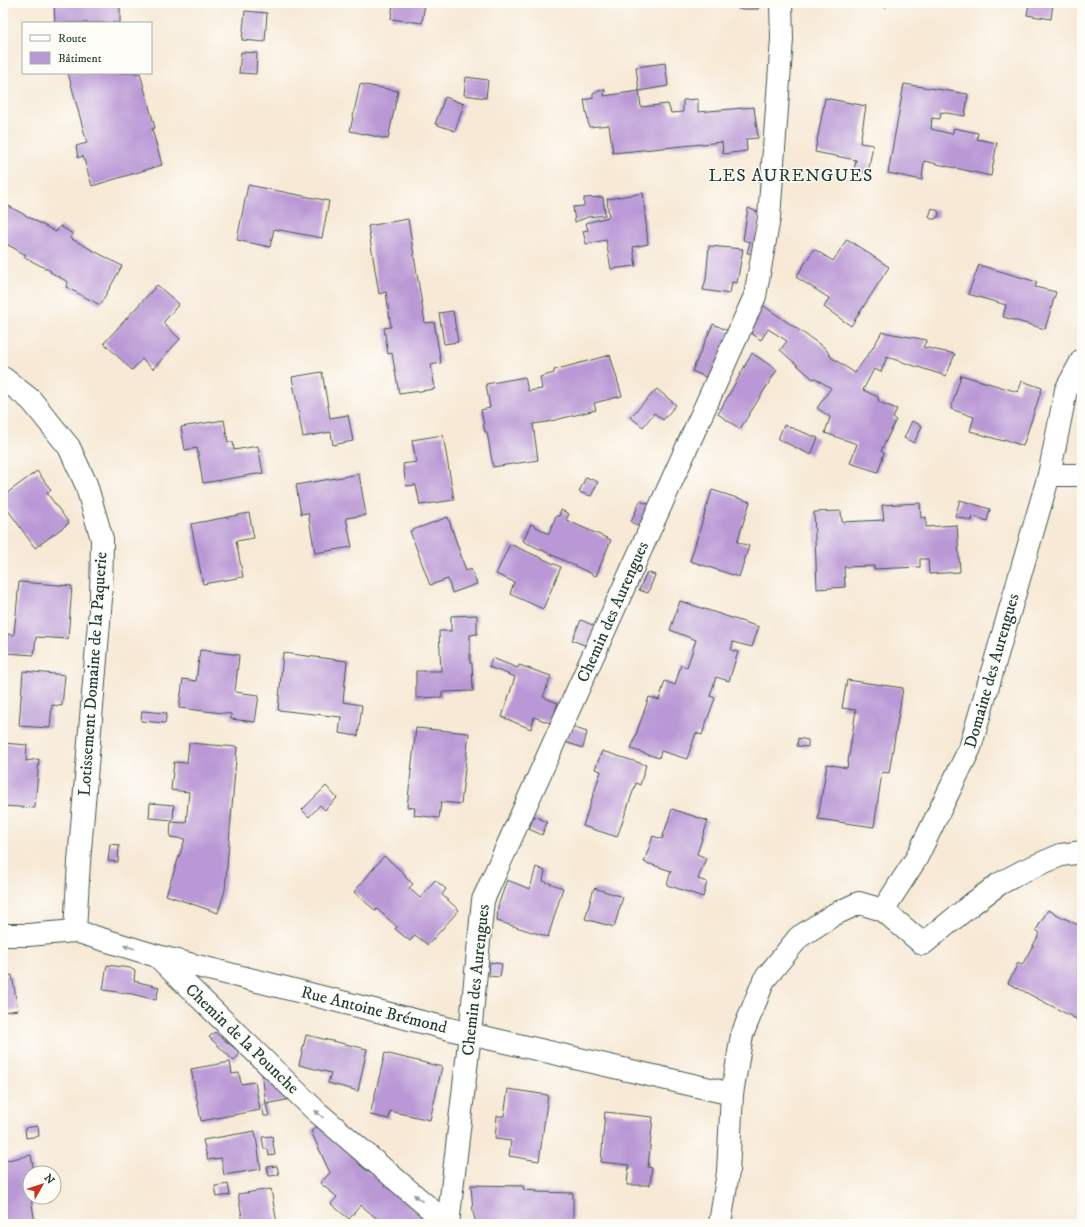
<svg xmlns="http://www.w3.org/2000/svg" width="1085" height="1227" font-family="'IM FELL DW Pica',serif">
	<rect width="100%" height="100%" fill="#fdfcf7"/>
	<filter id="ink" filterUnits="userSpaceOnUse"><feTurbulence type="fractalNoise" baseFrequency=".025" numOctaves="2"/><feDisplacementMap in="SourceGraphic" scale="8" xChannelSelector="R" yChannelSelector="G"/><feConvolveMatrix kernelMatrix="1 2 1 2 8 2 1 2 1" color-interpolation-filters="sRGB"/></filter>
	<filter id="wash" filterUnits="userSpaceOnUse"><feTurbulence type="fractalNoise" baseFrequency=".012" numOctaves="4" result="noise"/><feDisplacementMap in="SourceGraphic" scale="16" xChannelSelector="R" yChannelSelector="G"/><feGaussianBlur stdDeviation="0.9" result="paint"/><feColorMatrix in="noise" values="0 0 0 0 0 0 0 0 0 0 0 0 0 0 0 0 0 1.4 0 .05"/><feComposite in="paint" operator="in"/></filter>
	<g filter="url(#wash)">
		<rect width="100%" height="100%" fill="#f7e9d5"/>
		<g id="blocks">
			<g fill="#ba98d5">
				<polygon points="54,3 120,3 120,23 55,23"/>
				<polygon points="393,3 425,3 422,23 391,19"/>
				<polygon points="739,3 759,3 758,9 738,9"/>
				<polygon points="867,3 887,3 886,7"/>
				<polygon points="1029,3 1053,3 1051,19 1027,15"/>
				<polygon points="245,11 267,13 265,42 242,40"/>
				<polygon points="241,52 257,53 256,74 239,73"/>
				<polygon points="665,63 668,86 639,91 636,67"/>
				<polygon points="68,73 140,73 155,128 152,129 162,165 92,186 83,156 78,158 76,146 87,143"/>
				<polygon points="466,77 488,80 486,98 464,95"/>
				<polygon points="360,84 398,91 388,139 350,131"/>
				<polygon points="904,84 968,94 965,116 941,112 940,119 932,118 931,129 952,134 954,128 978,133 977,139 997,143 991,176 924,161 922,180 888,173"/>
				<polygon points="602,90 605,90 604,96 639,91 641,107 668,104 671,113 683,112 683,100 698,99 698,112 754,107 758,138 746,139 747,151 723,154 722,142 613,153 609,125 589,127 584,100 593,98 593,93"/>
				<polygon points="445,97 464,104 455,131 435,124"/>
				<polygon points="825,98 866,106 860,143 873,145 868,173 854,170 856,160 815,152"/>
				<polygon points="248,185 329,201 322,238 274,229 270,247 237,240"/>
				<polygon points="643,193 648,244 633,247 636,266 611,269 606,240 586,244 583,231 588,230 586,223 609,217 607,199"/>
				<polygon points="603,197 605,215 588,217 575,222 573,207 584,206 584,198"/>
				<polygon points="3,203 56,232 60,226 73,234 70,238 122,266 100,305 66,287 68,282 50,272 51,271 24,257 26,255 3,242"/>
				<polygon points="748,208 760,213 755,254 747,253 750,242 743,240"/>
				<polygon points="932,208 938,211 939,216 935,219 931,219 929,217"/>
				<polygon points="408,219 425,323 434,322 441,363 431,365 435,389 399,394 392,353 388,354 384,328 391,327 386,292 379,294 368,226"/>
				<polygon points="847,239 889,267 851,326 824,307 829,298 796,277 814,249 833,261"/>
				<polygon points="709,246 743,249 737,283 732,282 730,294 703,290 706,279"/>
				<polygon points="979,265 1037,282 1035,287 1056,292 1045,329 1003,317 1006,305 968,294"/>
				<polygon points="157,285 179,304 163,323 180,339 153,369 142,359 132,370 104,343"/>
				<polygon points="761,304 825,348 832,358 855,373 872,349 882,332 927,340 923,347 955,354 946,376 887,357 881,372 874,369 863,390 878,397 879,402 897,409 893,418 896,420 881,451 884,453 878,472 850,463 857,444 825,433 830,417 817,408 831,388 815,378 813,379 780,350 787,341 768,329 761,340 748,331"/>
				<polygon points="453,311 458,342 444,344 439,313"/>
				<polygon points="713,324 733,333 712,380 692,371"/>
				<polygon points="752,353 777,370 740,429 718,414"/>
				<polygon points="610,355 622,396 594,403 596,410 547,422 533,424 538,460 493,467 487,432 485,432 481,410 490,408 486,384 525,377 528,391 542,389 540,377 554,373 554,370"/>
				<polygon points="322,372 330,418 348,415 353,441 333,445 331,432 303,437 292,377"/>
				<polygon points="961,375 1018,392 1022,381 1042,388 1023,446 1004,439 1003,441 970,431 974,417 951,409"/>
				<polygon points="657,389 676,405 663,420 654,413 643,427 630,417"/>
				<polygon points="224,420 228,442 233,442 234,450 258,446 263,473 203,483 197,448 185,450 181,427"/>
				<polygon points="912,421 922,426 914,443 904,438"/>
				<polygon points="784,425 818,438 811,455 778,439"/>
				<polygon points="443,435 454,500 420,505 416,485 406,486 403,464 416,462 412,440"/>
				<polygon points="37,471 51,490 47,493 69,523 35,548 3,503 3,496"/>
				<polygon points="359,474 366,515 346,518 352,547 315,553 308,513 301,514 296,485"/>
				<polygon points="586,477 598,482 591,496 579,492"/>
				<polygon points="712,490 750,502 737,542 749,546 739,577 690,561"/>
				<polygon points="960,500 990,509 987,521 973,516 972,521 955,516"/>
				<polygon points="640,501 654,506 644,529 631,522"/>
				<polygon points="920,503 921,518 926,517 926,527 957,525 960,572 929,574 928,559 920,559 920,567 874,569 874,566 844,567 845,587 817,589 814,512 841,511 842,522 884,520 882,505"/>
				<polygon points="561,510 569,514 566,520 611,540 596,576 523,541 531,524 549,534 556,516 559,516"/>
				<polygon points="249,513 254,538 236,541 243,577 203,584 191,524"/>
				<polygon points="448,517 466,571 471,569 477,584 452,593 448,579 430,585 410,531"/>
				<polygon points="510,544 561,567 543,609 510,594 514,582 496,574"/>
				<polygon points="647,572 655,575 648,593 639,590"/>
				<polygon points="19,582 72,586 68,639 36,637 34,655 6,653 7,634 14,635"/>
				<polygon points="680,601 759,627 752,647 733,642 731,650 738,652 729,681 716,677 710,696 715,698 709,715 702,735 696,733 687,759 661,751 659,758 631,749 649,697 659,700 665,681 675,685 681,665 687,667 696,640 670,630"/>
				<polygon points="477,615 477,634 470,635 470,663 472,663 473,691 442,692 442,697 416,698 416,671 441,671 439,631 451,631 451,616"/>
				<polygon points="581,620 595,626 589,647 572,640"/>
				<polygon points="200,650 239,655 235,692 259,695 255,722 231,719 231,714 179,708 183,679 196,681"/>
				<polygon points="283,653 347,661 343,702 362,705 358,736 339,733 341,717 278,710"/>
				<polygon points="492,658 518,668 519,665 551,676 543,697 558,703 555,711 560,714 556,722 552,720 550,723 534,717 531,729 502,717 515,677 489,667"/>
				<polygon points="23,671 65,675 62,706 52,705 50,728 19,726"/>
				<polygon points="847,680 903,688 889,773 882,772 874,827 818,819 827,764 847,768 856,710 842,708"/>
				<polygon points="142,711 167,713 165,723 141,721"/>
				<polygon points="572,727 587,732 583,748 565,742"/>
				<polygon points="416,728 469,733 461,804 441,802 439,818 414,815 415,808 407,807"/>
				<polygon points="798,738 808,740 808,747 797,746"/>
				<polygon points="3,743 27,745 26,761 39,759 35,808 3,806"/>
				<polygon points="189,743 237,747 225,890 218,913 166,895 185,839 170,837 171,822 186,823 189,792 171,790 174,762 187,763"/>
				<polygon points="602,751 646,765 640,785 636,783 617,837 583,826 601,771 595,769"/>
				<polygon points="326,786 337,798 325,810 320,805 309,817 302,810"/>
				<polygon points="150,803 174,805 173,820 149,818"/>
				<polygon points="672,809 708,821 697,854 706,858 698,879 707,882 703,897 667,885 671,871 644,862 653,836 662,839"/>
				<polygon points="534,816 547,822 542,835 529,829"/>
				<polygon points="110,844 119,845 118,862 108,861"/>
				<polygon points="384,856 406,875 405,877 413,884 409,888 420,898 435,880 446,889 442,895 459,910 428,945 415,935 410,941 395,929 397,927 377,909 376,911 354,892"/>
				<polygon points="536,867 545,871 543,881 563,888 548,937 497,921 498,906 507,880 530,889"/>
				<polygon points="594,888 623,897 614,927 585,919"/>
				<polygon points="1048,910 1082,927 1082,1022 1008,983 1018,963 1022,965 1040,933 1036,930"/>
				<polygon points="490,962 502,964 500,977 489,976"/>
				<polygon points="107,965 130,968 135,971 134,981 159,987 156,1000 132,994 103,990"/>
				<polygon points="12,975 18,1010 3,1012 3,976"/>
				<polygon points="215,1032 240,1053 234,1061 209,1037"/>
				<polygon points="306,1035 367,1049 358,1091 328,1083 331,1073 299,1065"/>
				<polygon points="385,1053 442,1067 430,1120 390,1111 389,1119 370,1115"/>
				<polygon points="230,1062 232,1074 239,1073 241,1084 255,1082 260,1110 201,1121 191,1069"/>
				<polygon points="262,1073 291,1099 266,1104"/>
				<polygon points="508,1089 548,1095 539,1161 509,1156 511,1141 495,1139 497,1116 504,1116"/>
				<polygon points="266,1104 269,1116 264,1116 262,1105"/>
				<polygon points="605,1112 653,1117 648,1167 652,1168 650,1185 627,1185 629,1165 601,1162"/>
				<polygon points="320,1124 361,1161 359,1164 371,1174 374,1171 432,1224 383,1224 361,1205 349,1219 331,1204 337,1197 320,1183 330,1173 311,1131"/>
				<polygon points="38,1126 39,1136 26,1138 25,1128"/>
				<polygon points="255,1131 261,1169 224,1175 221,1158 208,1160 203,1140"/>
				<polygon points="272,1136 275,1155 269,1156 268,1149 264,1149 262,1137"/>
				<polygon points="31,1155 34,1173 30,1173 30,1197 31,1197 35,1224 3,1224 3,1161"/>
				<polygon points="277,1166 279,1175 269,1176 267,1167"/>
				<polygon points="228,1184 230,1195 217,1197 215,1186"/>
				<polygon points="471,1185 523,1186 524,1190 537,1191 536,1192 573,1193 573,1224 476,1224 473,1212"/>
				<polygon points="271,1189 277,1224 260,1224 259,1221 243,1223 238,1194"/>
			</g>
		</g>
	</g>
	<g filter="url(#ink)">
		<use href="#blocks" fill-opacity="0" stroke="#3f574c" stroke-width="1"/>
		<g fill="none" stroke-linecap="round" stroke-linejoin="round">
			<g stroke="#3f574c" stroke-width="24">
				<g id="minor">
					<polyline points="3,378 31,400 69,447 86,484 102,539 101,598 79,862 75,931"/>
					<polyline points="1049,475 1082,475"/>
					<polyline points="883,910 923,944 972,904 999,884 1023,871 1061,855 1082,852"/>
					<polyline points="3,935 28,935 75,931 157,956 316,1111 448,1224"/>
					<polyline points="157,956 470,1034 732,1094"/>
					<polyline points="448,1224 470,1034 483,900 755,296 769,218 782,39 781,3"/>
					<polyline points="720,1224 728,1172 732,1094 742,1035 764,980 799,937 835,914 859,903 883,910 916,859 970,748 1049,475 1066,390 1082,360"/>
				</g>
			</g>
			<use href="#minor" stroke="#fff" stroke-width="22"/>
		</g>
		<defs><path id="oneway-solid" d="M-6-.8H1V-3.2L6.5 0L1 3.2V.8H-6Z"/></defs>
		<g fill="#8f9e9a">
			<use href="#oneway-solid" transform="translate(129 947) rotate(-164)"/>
			<use href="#oneway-solid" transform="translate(319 1114) rotate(-139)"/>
			<use href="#oneway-solid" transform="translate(418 1198) rotate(-140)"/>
		</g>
	</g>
	<g text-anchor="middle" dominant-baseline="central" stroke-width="3" stroke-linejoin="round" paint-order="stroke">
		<g font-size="17" fill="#1f3d34" stroke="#fdfcf7">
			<text transform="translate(613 612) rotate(-66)">Chemin des Aurengues</text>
			<text transform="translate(992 671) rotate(-74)">Domaine des Aurengues</text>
			<text transform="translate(93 674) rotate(-86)">Lotissement Domaine de la Paquerie</text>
			<text transform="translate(476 980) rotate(-84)">Chemin des Aurengues</text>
			<text transform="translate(374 1010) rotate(14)">Rue Antoine Brémond</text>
			<text transform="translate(242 1039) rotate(44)">Chemin de la Pounche</text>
		</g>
		<g font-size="18" letter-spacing="1" fill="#1f3d34" stroke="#fdfcf7">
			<text x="791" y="176">LES AURENGUES</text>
		</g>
	</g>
	<rect width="1085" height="1227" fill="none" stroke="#fdfcf7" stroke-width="16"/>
	<rect x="22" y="22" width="130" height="52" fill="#fdfcf7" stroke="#a4b0a9"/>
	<rect x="30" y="35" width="20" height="6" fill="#ffffff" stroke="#a4b0a9"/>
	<text x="58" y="42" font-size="12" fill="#1f3d34">Route</text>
	<rect x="30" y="52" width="20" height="12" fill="#ba98d5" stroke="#a4b0a9"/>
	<text x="58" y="62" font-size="12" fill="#1f3d34">Bâtiment</text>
	<g transform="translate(42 1185) rotate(51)"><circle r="19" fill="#fdfcf7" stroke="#a4b0a9"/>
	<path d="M0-3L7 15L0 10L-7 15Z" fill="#c8321e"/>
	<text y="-6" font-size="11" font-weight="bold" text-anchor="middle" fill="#1f3d34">N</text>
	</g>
</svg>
